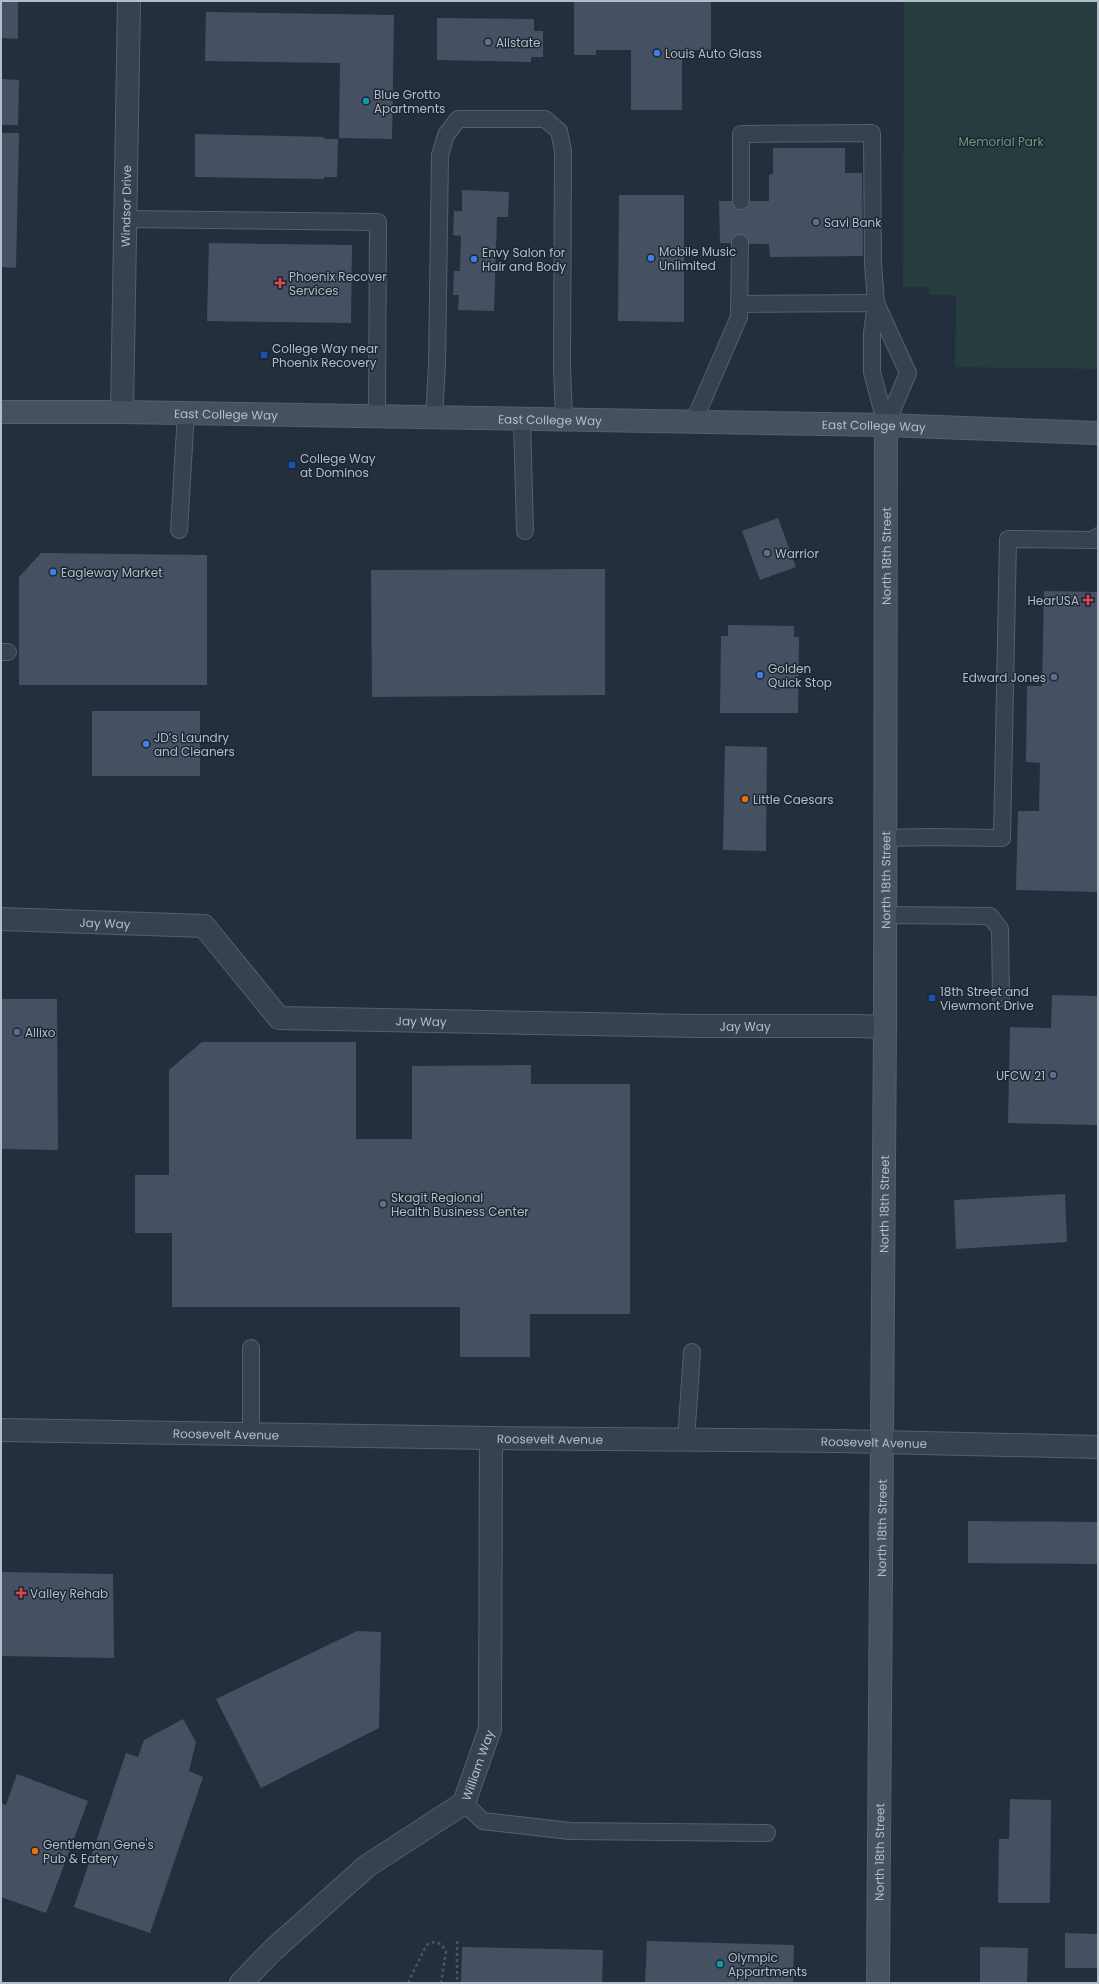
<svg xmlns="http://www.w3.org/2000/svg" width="1099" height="1984" font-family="Poppins,sans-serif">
	<rect width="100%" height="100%" fill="#242f3e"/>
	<polygon fill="#263c3f" points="904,1 1098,1 1098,369 955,367 956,295 930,295 929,287 903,287"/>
	<g fill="#455162">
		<polygon points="1,1 18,1 18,39 1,38"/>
		<polygon points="574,1 711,1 711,50 682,50 682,110 631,110 631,50 596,50 596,55 574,55"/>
		<polygon points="206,12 394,15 392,139 339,138 340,63 205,61"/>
		<polygon points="437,18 534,19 534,31 543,31 543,57 531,57 531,62 437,60"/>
		<polygon points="1,79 19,80 18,125 1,125"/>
		<polygon points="1,133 19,133 16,268 1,267"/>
		<polygon points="195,134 325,137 324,139 338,139 337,177 324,177 324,179 195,177"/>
		<polygon points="773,148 845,148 845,173 862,173 863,256 770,257 769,244 720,243 719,201 769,201 769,175 773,174"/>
		<polygon points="462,190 509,192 508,217 497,217 494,311 458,310 459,295 453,295 454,271 460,271 461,236 453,235 454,211 462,211"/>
		<polygon points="619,195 684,195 684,322 618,321"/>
		<polygon points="209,243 352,245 351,323 207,321"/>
		<polygon points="778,518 796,567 760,580 742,531"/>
		<polygon points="41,553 207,555 207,685 19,685 19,577"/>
		<polygon points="605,569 605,695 372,697 371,570"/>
		<polygon points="1044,591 1098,592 1098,892 1016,890 1018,811 1039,811 1040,763 1026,762 1027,686 1042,686"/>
		<polygon points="728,625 794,626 794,637 799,637 798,713 720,713 721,636 728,636"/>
		<rect x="92" y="711" width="108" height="65"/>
		<polygon points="725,746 767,747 766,851 723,850"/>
		<polygon points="1052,995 1098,996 1098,1125 1008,1123 1010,1027 1051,1028"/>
		<polygon points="1,999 57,999 58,1150 1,1149"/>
		<polygon points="202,1042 356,1042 356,1139 412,1139 412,1066 531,1065 531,1084 630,1084 630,1314 530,1314 530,1357 460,1357 460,1307 172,1307 172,1233 135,1233 135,1175 169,1175 169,1070"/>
		<polygon points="1065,1194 1067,1242 956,1249 954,1200"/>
		<polygon points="968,1521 1098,1522 1098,1564 968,1563"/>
		<polygon points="1,1572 113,1574 114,1658 1,1656"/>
		<polygon points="357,1631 381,1632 379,1728 261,1788 216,1699"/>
		<polygon points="183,1719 196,1742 189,1771 203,1777 150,1933 74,1907 126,1753 138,1757 144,1740"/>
		<polygon points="17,1774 88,1801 46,1913 1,1897 1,1803 6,1805"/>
		<polygon points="1010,1799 1051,1800 1050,1903 998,1903 999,1839 1009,1839"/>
		<polygon points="1065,1933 1098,1934 1098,1968 1065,1968"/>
		<polygon points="647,1941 794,1945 793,1983 645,1983"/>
		<polygon points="462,1947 603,1950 602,1983 461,1983"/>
		<polygon points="980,1947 1028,1948 1027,1983 980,1983"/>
	</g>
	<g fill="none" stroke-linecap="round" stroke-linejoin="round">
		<g stroke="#565f6c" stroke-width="18">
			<g id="lane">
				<polyline points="741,201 741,134 872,133 873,264 876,303 908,373 886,425"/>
				<polyline points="125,219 378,222 377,416"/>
				<polyline points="739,304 876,303 872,333 872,372 886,425"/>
				<polyline points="434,417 437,366 440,155 446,135 458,119 545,119 559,131 563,151 562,368 564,419"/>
				<polyline points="522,419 525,531"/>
				<polyline points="694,421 739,317 740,243"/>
				<polyline points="179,530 186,413"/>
				<polyline points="1,652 8,652"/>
				<polyline points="885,838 930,837 1002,838 1008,539 1094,540 1098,536"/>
				<polyline points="885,915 990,916 1000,929 1001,998"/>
				<polyline points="251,1348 251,1434"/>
				<polyline points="686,1440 692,1352"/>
				<polyline points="464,1803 483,1821 570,1831 767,1833"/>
			</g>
		</g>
		<g stroke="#565f6c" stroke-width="24">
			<g id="street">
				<path id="s1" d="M122,412L129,1"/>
				<path id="s2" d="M1,919L204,926L279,1018L696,1026H858L885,1027"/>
				<path id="s3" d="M1,1430L491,1438L838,1441L1098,1447"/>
				<path id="s4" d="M241,1983L273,1950L367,1866L464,1803L490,1729L491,1438"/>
			</g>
		</g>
		<g stroke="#565f6c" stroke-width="24">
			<g id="secondary">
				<path id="s5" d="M1,412H122L886,425L1098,433"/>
				<path id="s6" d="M878,1983L885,1027L886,425"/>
			</g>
		</g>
		<g stroke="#44595c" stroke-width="2.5" stroke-dasharray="3 3" stroke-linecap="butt">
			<polyline points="457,1941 457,1983"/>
			<path d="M408,1983L426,1946L429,1943C438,1941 441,1943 446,1951L441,1983"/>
		</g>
		<use href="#lane" stroke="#38414e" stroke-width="16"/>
		<use href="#street" stroke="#38414e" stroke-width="22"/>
		<use href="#secondary" stroke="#465061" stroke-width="22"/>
	</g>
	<g fill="#5c6f8a" stroke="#1d2633" stroke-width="1.5">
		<circle cx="488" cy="42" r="4"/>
		<circle cx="816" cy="222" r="4"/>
		<circle cx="767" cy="553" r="4"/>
		<circle cx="1054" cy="677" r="4"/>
		<circle cx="17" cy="1032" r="4"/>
		<circle cx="1053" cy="1075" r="4"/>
		<circle cx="383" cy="1204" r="4"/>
	</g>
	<g fill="#3f7fe0" stroke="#1d2633" stroke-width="1.5">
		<circle cx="657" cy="53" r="4"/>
		<circle cx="651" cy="258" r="4"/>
		<circle cx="474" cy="259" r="4"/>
		<circle cx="53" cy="572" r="4"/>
		<circle cx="760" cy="675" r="4"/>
		<circle cx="146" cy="744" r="4"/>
	</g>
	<g fill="#0f9aa8" stroke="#1d2633" stroke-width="1.5">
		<circle cx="366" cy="101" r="4"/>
		<circle cx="720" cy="1964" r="4"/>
	</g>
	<g fill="#e0444e" stroke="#1d2633" stroke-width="1.5">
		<path d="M278 277h4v4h4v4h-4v4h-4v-4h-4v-4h4z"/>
		<path d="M1086 594h4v4h4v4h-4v4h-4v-4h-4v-4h4z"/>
		<path d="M19 1587h4v4h4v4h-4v4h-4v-4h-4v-4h4z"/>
	</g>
	<g fill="#1a4fb4" stroke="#1d2633" stroke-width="1.5">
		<rect x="260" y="351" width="8" height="8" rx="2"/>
		<rect x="288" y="461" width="8" height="8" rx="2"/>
		<rect x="928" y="994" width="8" height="8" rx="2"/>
	</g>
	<g fill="#e8710a" stroke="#1d2633" stroke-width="1.5">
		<circle cx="745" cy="799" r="4"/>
		<circle cx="35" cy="1851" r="4"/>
	</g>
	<g text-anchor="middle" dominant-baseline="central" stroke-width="3" stroke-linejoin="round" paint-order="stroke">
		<g font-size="12" fill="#b4bcc9" stroke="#1d2633" text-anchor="start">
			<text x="496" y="42">Allstate</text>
			<text x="665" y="53">Louis Auto Glass</text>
			<text x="374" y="94">Blue Grotto<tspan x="374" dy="14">Apartments</tspan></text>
			<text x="824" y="222">Savi Bank</text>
			<text x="659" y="251">Mobile Music<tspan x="659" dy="14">Unlimited</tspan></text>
			<text x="482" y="252">Envy Salon for<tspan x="482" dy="14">Hair and Body</tspan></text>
			<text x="289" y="276">Phoenix Recover<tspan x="289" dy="14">Services</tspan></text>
			<text x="272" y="348">College Way near<tspan x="272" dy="14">Phoenix Recovery</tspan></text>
			<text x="300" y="458">College Way<tspan x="300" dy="14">at Dominos</tspan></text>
			<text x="775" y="553">Warrior</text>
			<text x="61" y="572">Eagleway Market</text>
			<text x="1079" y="600" text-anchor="end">HearUSA</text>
			<text x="768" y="668">Golden<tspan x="768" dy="14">Quick Stop</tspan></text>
			<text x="1046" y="677" text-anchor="end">Edward Jones</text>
			<text x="154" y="737">JD’s Laundry<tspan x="154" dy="14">and Cleaners</tspan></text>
			<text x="753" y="799">Little Caesars</text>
			<text x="940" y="991">18th Street and<tspan x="940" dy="14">Viewmont Drive</tspan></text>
			<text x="25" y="1032">Allixo</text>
			<text x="1045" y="1075" text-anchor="end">UFCW 21</text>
			<text x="391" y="1197">Skagit Regional<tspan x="391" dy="14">Health Business Center</tspan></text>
			<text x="30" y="1593">Valley Rehab</text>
			<text x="43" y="1844">Gentleman Gene's<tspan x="43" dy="14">Pub &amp; Eatery</tspan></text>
			<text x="728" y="1957">Olympic<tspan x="728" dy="14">Appartments</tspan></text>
		</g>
		<g font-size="12" fill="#6b9a76" stroke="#1d2633">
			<text x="1001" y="141">Memorial Park</text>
		</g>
		<g font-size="12" fill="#b4bcc9" stroke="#1d2633">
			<text stroke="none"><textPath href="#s1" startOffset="206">Windsor Drive</textPath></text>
			<text stroke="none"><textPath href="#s5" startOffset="225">East College Way</textPath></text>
			<text stroke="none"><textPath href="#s5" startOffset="549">East College Way</textPath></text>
			<text stroke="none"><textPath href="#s5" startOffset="873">East College Way</textPath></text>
			<text stroke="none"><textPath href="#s6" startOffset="1427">North 18th Street</textPath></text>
			<text stroke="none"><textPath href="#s6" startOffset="1103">North 18th Street</textPath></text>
			<text stroke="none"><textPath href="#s2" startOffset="104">Jay Way</textPath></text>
			<text stroke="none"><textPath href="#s2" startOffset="464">Jay Way</textPath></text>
			<text stroke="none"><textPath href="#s2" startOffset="788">Jay Way</textPath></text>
			<text stroke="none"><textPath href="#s6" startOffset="779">North 18th Street</textPath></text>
			<text stroke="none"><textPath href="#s3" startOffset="225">Roosevelt Avenue</textPath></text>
			<text stroke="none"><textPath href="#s3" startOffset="549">Roosevelt Avenue</textPath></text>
			<text stroke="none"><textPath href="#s3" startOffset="873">Roosevelt Avenue</textPath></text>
			<text stroke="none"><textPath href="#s6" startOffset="455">North 18th Street</textPath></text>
			<text stroke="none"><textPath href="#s4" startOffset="328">William Way</textPath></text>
			<text stroke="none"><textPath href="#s6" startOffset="131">North 18th Street</textPath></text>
		</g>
	</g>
	<rect width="1099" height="1984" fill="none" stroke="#b4bcc9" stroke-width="4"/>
</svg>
